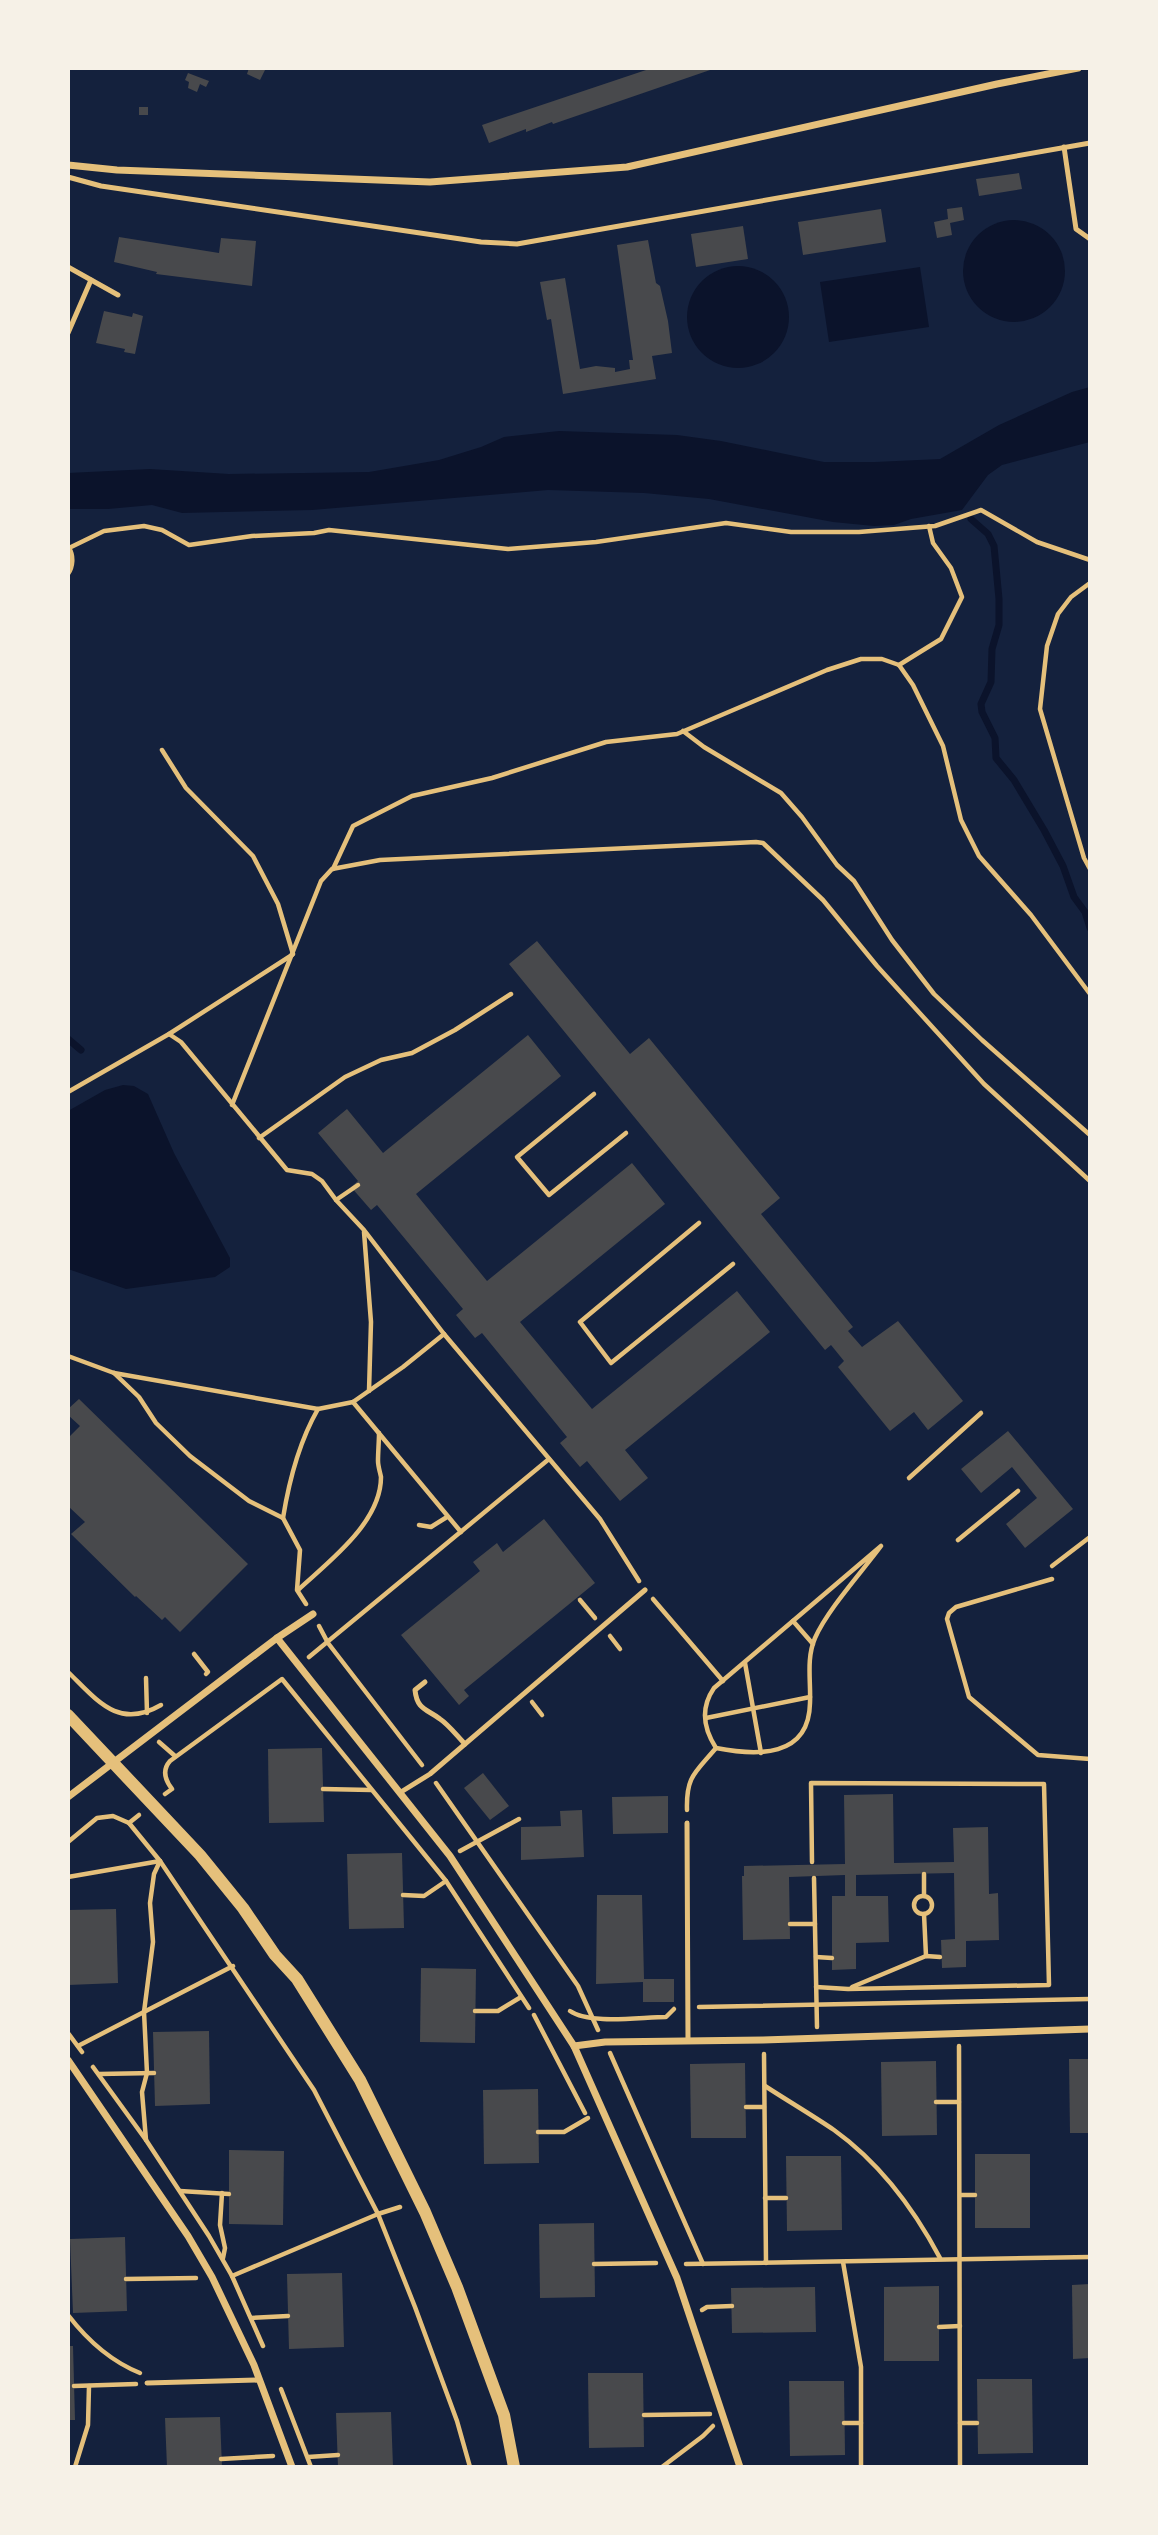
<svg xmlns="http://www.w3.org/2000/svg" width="1158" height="2535" font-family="'Sofia Sans Condensed',sans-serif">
	<rect width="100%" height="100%" fill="#14213d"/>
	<g fill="#0b132b">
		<circle cx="1014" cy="271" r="51"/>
		<circle cx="738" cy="317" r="51"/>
		<polygon points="920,267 929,327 829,342 820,282"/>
		<polygon points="1090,387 1090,442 1002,465 988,475 962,510 911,519 894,525 874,526 833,522 709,499 644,493 548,490 312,510 182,513 152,505 108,509 68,509 68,473 150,469 229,474 369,472 439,460 481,447 504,437 559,431 677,435 721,441 824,462 875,462 940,459 999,425 1072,392"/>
		<polygon points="123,1085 134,1086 148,1094 174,1153 230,1258 230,1267 215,1277 126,1289 68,1269 68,1111 105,1090"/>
	</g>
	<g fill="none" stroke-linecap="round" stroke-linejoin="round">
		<g stroke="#0b132b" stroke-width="7">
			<polyline points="971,519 988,534 994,546 999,599 999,625 992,649 991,682 981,704 982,712 995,738 996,758 1014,780 1044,830 1063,866 1074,897 1085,912 1090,928"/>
			<polyline points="68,1039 81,1050"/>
		</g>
	</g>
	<g fill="#48494c">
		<polygon points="249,68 266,68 260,80 247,74"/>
		<polygon points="652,68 713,69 553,124 552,122 526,132 526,129 489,143 482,125"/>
		<polygon points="188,73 209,81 206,87 200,84 197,92 188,88 189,82 185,80"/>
		<rect x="139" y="107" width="9" height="8"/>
		<polygon points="1019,173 1022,189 979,196 976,179"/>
		<polygon points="962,207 964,220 950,223 952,235 937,238 934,222 948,219 947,209"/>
		<polygon points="881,209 886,242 803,255 798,222"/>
		<polygon points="743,226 748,259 696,267 691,234"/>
		<polygon points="119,237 219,253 221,238 256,241 252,286 156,274 157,272 114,262"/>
		<polygon points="648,240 656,283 660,286 668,321 672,353 652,356 656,379 563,394 551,319 547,320 540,282 565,278 580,369 596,366 615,368 615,372 630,369 629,360 633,360 617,245"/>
		<polygon points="104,311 132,317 133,313 143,316 135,354 124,352 125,349 96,343"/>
		<polygon points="537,941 630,1054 649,1038 780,1198 761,1214 853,1327 848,1331 862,1347 898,1321 963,1401 928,1430 914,1412 890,1431 838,1367 844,1361 831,1345 825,1350 509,964"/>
		<polygon points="528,1035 561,1076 416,1194 487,1281 632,1163 665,1204 520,1322 592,1409 737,1291 770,1332 625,1450 648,1478 620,1501 587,1461 580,1467 560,1443 567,1437 482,1333 475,1338 456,1315 463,1309 377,1205 371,1210 351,1187 358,1181 318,1133 347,1109 383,1153"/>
		<polygon points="79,1399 248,1564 180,1632 165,1617 162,1620 136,1596 135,1597 71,1534 85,1522 68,1506 68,1438 80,1426 68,1415 68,1409"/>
		<polygon points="1008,1431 1073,1509 1025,1548 1006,1524 1037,1498 1012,1467 981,1493 961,1469"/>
		<polygon points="544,1519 595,1583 464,1690 469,1696 459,1705 401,1635 480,1571 473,1562 497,1543 503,1552"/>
		<polygon points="322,1748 324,1822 269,1823 268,1749"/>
		<polygon points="483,1773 509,1806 490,1820 464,1788"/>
		<polygon points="893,1794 894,1863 954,1862 953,1828 988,1827 989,1894 998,1893 999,1940 966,1941 966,1967 942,1968 941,1940 955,1939 954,1873 856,1875 856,1896 888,1896 889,1942 856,1943 856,1969 832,1970 832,1896 845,1896 845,1875 789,1877 790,1939 743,1940 742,1876 744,1876 744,1866 845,1864 844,1795"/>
		<polygon points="668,1796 668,1833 613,1834 612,1797"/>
		<polygon points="582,1810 584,1857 521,1860 521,1827 561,1826 560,1811"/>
		<polygon points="402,1853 404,1928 349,1929 347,1854"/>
		<polygon points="597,1895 642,1895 644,1979 674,1979 674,2002 643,2002 643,1982 596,1984"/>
		<polygon points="116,1909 118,1983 68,1985 68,1910"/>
		<polygon points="421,1968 476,1969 475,2043 420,2042"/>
		<polygon points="209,2031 210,2104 155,2106 153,2032"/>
		<polygon points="1069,2059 1090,2059 1090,2133 1070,2133"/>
		<polygon points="936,2061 937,2135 882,2136 881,2062"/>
		<polygon points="745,2063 746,2138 691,2138 690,2064"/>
		<polygon points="538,2089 539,2163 484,2164 483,2090"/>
		<polygon points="229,2150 284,2151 283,2225 229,2224"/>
		<rect x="975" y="2154" width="55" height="74"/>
		<polygon points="786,2156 841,2156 842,2230 787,2231"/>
		<polygon points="594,2223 595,2297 540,2298 539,2224"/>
		<polygon points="125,2237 127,2311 73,2313 70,2239"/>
		<polygon points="342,2273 344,2347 289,2349 287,2274"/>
		<polygon points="1090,2284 1090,2358 1073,2359 1072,2285"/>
		<polygon points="939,2286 939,2361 884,2361 884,2287"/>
		<polygon points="815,2287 816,2332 732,2333 731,2288"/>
		<polygon points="68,2346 73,2346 75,2420 68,2420"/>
		<polygon points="588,2373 643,2373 644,2447 589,2448"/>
		<polygon points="977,2379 1032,2379 1033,2453 978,2454"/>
		<polygon points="789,2381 844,2381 845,2455 790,2456"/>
		<polygon points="391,2412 393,2467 338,2467 336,2413"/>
		<polygon points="220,2417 222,2467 167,2467 165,2418"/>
	</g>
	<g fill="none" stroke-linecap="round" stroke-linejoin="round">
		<g stroke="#e5c07b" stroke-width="4.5">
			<path d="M68,574C73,567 74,556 69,548L104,531L144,526L162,530L189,545L252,536L314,533L329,530L508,549L596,542L726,523L791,532H859L935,526L981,510L1037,542L1090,560"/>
			<polyline points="1090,583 1071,597 1058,614 1047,646 1040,709 1084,858 1090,869"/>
			<polyline points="899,665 941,639 962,597 951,568 933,543 929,526"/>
			<polyline points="683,731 704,747 781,793 802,817 837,865 854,881 892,940 934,994 982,1040 1090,1135"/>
			<polyline points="162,750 186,788 253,856 278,904 293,954"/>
			<polyline points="333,869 353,826 412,796 492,778 606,742 677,734 827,670 861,659 882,659 899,665 913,685 943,746 961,820 979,856 1031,915 1090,994"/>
			<polyline points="169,1034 181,1042 287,1170 312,1174 322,1181 336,1200 364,1230 444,1334 600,1519 639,1581"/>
			<polyline points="68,1092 169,1034 292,955"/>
			<polyline points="594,1094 517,1157 549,1195 626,1133"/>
			<polyline points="232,1105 321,881 332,869 380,860 756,842 763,843 823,900 877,966 984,1084 1090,1181"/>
			<polyline points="259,1138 345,1077 381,1060 412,1053 455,1030 511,994"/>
			<polyline points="336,1200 358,1185"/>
			<polyline points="699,1223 580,1322 611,1363 733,1264"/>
			<polyline points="364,1232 371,1322 369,1391"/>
			<polyline points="68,1356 114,1373 318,1409 353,1402 403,1367 444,1334"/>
			<polyline points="114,1373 139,1397 156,1423 190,1456 249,1501 283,1518 300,1550 297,1590 306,1604"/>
			<polyline points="353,1402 461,1532"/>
			<polyline points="909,1478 981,1413"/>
			<path d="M283,1518C289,1481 299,1442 318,1409"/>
			<polyline points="419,1525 431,1527 447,1517"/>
			<polyline points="958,1540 1018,1491"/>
			<path d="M881,1546C861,1573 828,1609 815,1638C806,1659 811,1681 810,1703C809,1758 757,1756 716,1748C703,1728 701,1707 714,1688Z"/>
			<polyline points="1052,1566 1090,1537"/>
			<polyline points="1052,1579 956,1607 949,1613 947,1619 969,1697 1038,1755 1090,1759"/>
			<path d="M298,1590C328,1562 381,1523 381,1477C380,1472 378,1466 378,1461C378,1452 379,1442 379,1433"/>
			<polyline points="653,1599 723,1681"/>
			<polyline points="580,1600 595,1618"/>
			<polyline points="793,1621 813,1644"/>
			<polyline points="319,1626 328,1643 422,1765"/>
			<polyline points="610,1636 620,1649"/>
			<polyline points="194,1654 208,1672 206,1674"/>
			<polyline points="309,1657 549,1459"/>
			<polyline points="745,1663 761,1753"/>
			<path d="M68,1672C97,1700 118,1730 161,1705"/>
			<polyline points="146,1678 147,1713"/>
			<polyline points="532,1702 542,1715"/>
			<polyline points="706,1718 810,1697"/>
			<polyline points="159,1742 175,1756"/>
			<polyline points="436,1783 578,1986 598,2030"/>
			<polyline points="323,1789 371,1790"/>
			<path d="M165,1794L172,1789C165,1780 162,1770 170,1761L282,1679L446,1881L529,2008"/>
			<path d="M687,1810C686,1776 695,1773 716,1748"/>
			<polyline points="129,1823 139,1815"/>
			<polyline points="68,1842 97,1818 113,1816 129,1823 160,1861 314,2090 378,2214 415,2307 457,2421 470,2467"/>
			<polyline points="460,1851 519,1819"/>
			<polyline points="812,1862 811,1783 1044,1784 1049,1985 848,1989 816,1987"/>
			<polyline points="924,1874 924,1896"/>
			<polyline points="68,1877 160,1861"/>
			<polyline points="814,1878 817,2027"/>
			<polyline points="403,1895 424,1896 446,1881"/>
			<circle cx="923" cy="1905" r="9"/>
			<polyline points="924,1914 926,1956"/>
			<polyline points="790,1924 815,1924"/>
			<polyline points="816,1957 832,1958"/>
			<polyline points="852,1987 926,1956 940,1957"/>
			<polyline points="699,2007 1090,1999"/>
			<polyline points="475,2011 498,2011 521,1997"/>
			<path d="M570,2011C590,2025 641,2017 666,2017L674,2009"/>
			<polyline points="534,2015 585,2113"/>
			<polyline points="68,2033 82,2052"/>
			<polyline points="78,2046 233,1966"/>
			<polyline points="959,2046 960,2467"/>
			<polyline points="610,2053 703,2264"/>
			<polyline points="764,2054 766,2263"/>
			<polyline points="93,2067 146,2140 209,2236 232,2276 263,2346"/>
			<polyline points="99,2074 154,2073"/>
			<path d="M765,2086C788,2101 812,2115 834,2130C880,2163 914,2209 940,2258"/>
			<polyline points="936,2102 959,2102"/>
			<polyline points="746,2107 764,2107"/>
			<polyline points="538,2132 564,2132 588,2118"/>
			<polyline points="146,2140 142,2092 147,2073 144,2012 153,1942 150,1903 154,1874 160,1861"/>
			<polyline points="180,2191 229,2194"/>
			<polyline points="222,2193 220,2225 225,2248 223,2258"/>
			<polyline points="960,2195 975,2195"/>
			<polyline points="765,2198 786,2198"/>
			<polyline points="843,2262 861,2367 861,2467"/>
			<polyline points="594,2264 656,2263"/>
			<polyline points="686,2264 1090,2257"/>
			<polyline points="232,2276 378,2214 400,2207"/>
			<polyline points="126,2279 196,2278"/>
			<polyline points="702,2310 707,2307 732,2306"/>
			<path d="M68,2315C88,2341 110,2361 140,2373"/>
			<polyline points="251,2318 288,2316"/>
			<polyline points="939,2327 960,2326"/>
			<polyline points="74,2386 136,2384"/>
			<polyline points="281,2389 311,2467"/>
			<polyline points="644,2415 710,2414"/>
			<polyline points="844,2423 861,2423"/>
			<polyline points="960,2423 977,2423"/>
			<polyline points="308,2457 338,2455"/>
			<polyline points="221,2459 273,2456"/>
			<polyline points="75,2467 88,2425 89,2386"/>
			<polyline points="662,2467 703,2436 713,2426"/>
		</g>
		<g stroke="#e5c07b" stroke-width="5">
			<polyline points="1064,147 1076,229 1090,239"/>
			<polyline points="68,177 101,186 481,242 517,244 1090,143"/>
			<polyline points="68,267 118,295"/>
			<polyline points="68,333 91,280"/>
			<path d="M425,1682L415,1690C417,1710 427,1709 440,1719C449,1725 457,1736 465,1744"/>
			<polyline points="401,1792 430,1774 645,1590"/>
			<polyline points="687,1823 688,2040"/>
			<polyline points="147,2383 260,2380"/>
		</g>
		<g stroke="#e5c07b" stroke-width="7">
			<polyline points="68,165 117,170 430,182 627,167 997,84 1078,68"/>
			<polyline points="277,1638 313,1614"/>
			<polyline points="68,1797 277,1638 450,1856 574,2046 677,2278 740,2467"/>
			<polyline points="574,2046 605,2042 763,2040 1090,2029"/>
			<polyline points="68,2060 188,2236 212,2277 254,2365 292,2467"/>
		</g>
		<polyline stroke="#e5c07b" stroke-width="12" points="68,1715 200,1855 243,1908 275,1955 297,1979 360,2080 425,2212 457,2287 504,2415 514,2467"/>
	</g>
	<rect width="1158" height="2535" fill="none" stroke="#f6f1e7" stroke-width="140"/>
</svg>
